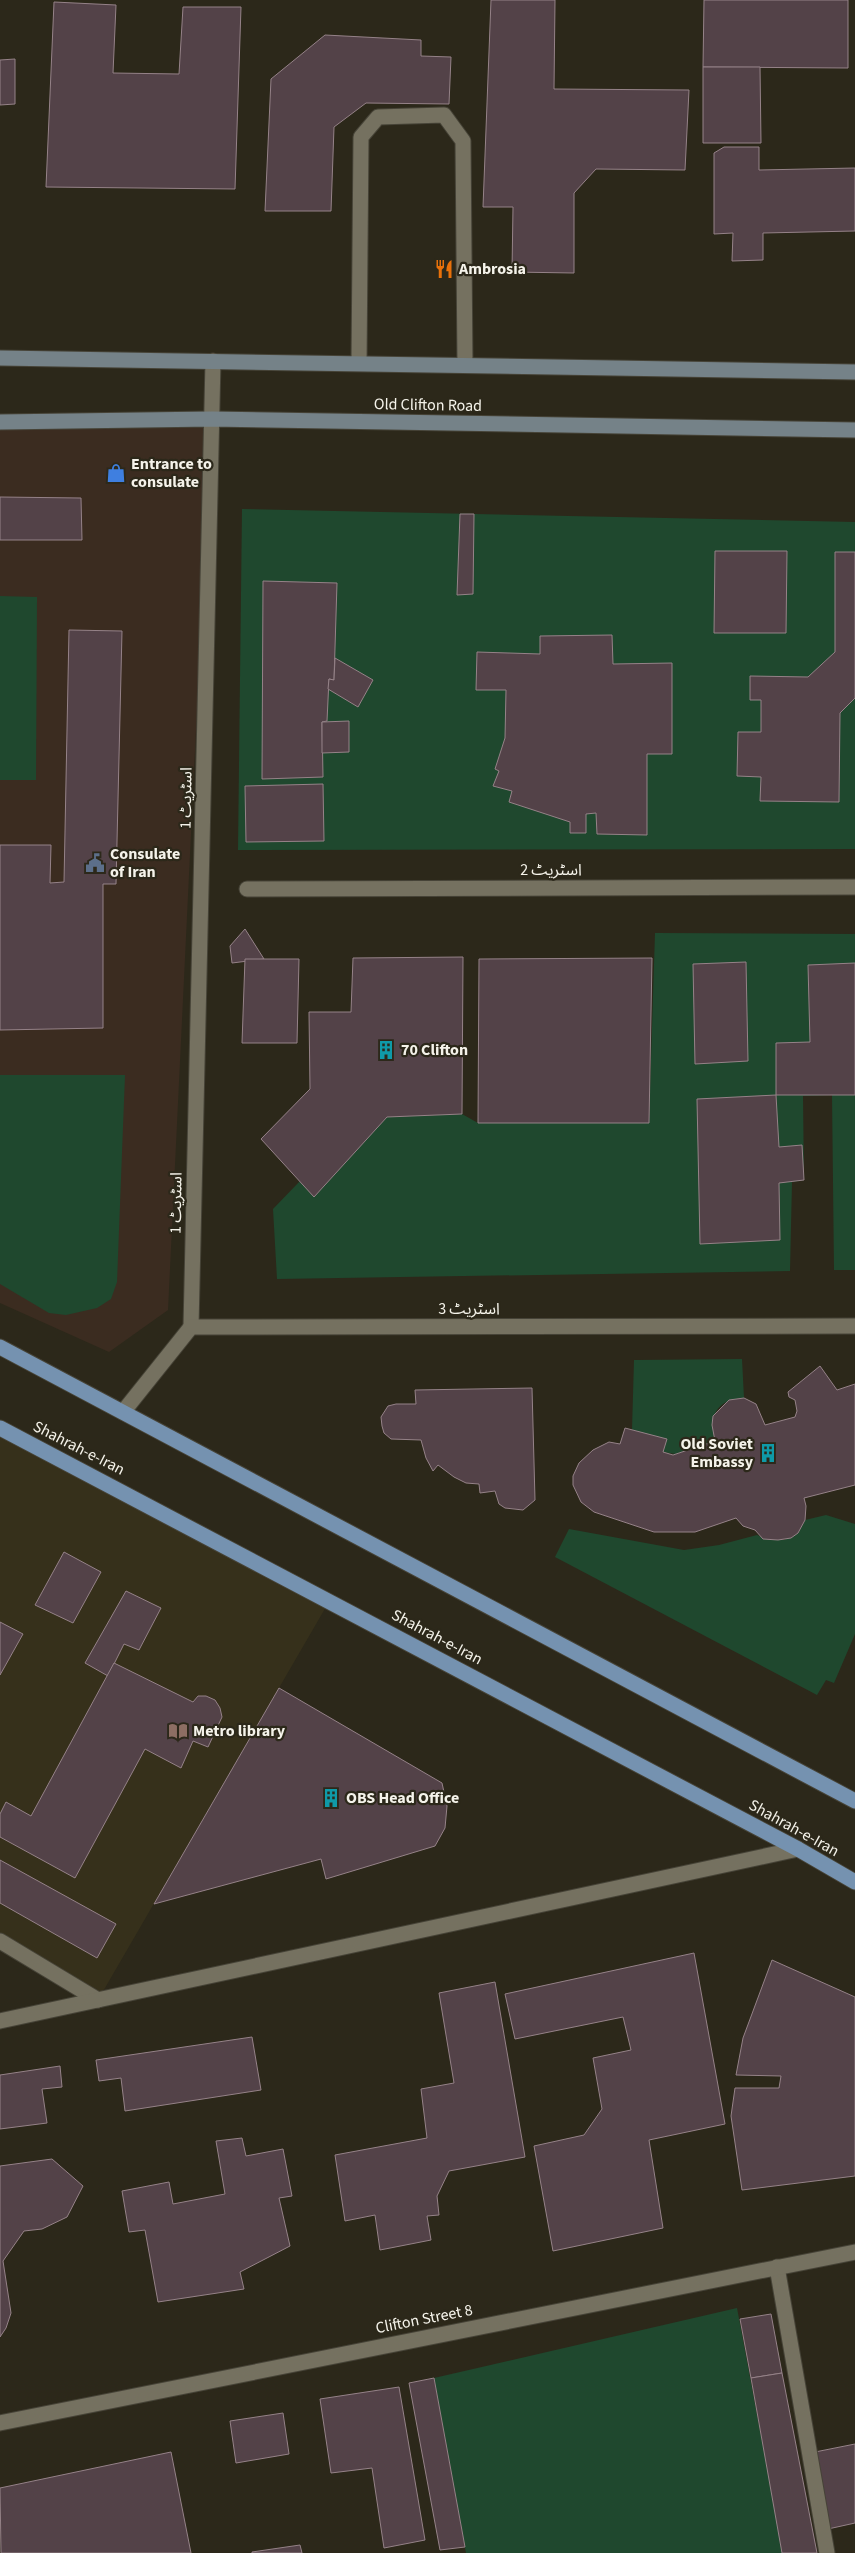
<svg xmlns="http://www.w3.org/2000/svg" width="855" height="2553" font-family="'Source Sans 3','Noto Sans Arabic',sans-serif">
	<rect width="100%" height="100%" fill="#2c281a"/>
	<polygon fill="#3b2c20" points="211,419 168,1310 109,1352 0,1303 0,422"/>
	<polygon fill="#36301b" points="0,1428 330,1600 98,2000 0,1941"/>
	<g fill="#1f482e">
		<polygon points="242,509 855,522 855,849 238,850"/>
		<polygon points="0,596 37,597 36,780 0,780"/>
		<polygon points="655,933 855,934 855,1270 834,1270 832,1095 803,1096 804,1180 792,1182 790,1271 277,1279 273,1209 300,1181 314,1196 387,1117 462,1114 478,1123 649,1123"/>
		<polygon points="0,1075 125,1075 117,1282 111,1299 97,1308 66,1315 49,1313 0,1284"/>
		<path d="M742,1359L744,1398C715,1400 709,1416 715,1441L676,1454L663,1452L666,1440L632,1430L634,1360Z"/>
		<polygon points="826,1515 855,1524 855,1634 834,1683 826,1680 817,1695 555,1557 569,1529 684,1550 719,1545 757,1535 769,1540 784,1540 798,1533 805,1520"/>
		<polygon points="737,2308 783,2553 466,2553 434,2378"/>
	</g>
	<g fill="#534248" stroke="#958288">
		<polygon points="491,0 555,0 554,89 689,90 685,170 596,169 574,193 574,273 512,272 513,207 483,207"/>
		<polygon points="704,0 848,0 848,68 703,67"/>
		<polygon points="54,2 116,5 113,73 179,74 183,7 241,7 235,189 46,187"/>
		<polygon points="325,35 421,40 421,56 451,57 449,104 366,103 334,127 331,211 265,211 271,79"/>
		<polygon points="15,59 15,104 0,105 0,60"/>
		<polygon points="703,67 760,67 761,143 703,143"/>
		<polygon points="724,147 759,147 759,170 855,168 855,231 763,233 763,260 732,261 733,233 714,234 714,153"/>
		<polygon points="0,497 81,498 82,540 0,540"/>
		<polygon points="460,514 474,514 473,594 457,595"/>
		<polygon points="715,551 787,551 786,633 714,633"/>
		<polygon points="835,552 855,552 855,698 840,713 839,802 760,801 761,777 737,776 738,732 761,732 761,700 750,700 750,676 808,677 835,652"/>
		<polygon points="263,581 337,583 334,680 329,679 327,721 322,722 323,777 262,779"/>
		<polygon points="69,630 122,631 116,884 103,884 103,1028 0,1030 0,845 51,845 50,883 64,882"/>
		<polygon points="612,635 613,664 672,663 672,754 647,754 647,835 597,834 596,813 586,814 586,833 570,833 570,822 509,802 512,791 493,786 499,771 495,769 505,738 506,690 476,690 477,652 540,654 540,636"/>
		<polygon points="335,658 373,680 358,707 328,689 329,679 334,680"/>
		<polygon points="349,721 349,752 322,753 322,722"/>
		<polygon points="323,784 324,841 246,842 245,786"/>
		<polygon points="245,929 264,959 232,963 230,946"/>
		<polygon points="463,957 462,1114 387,1117 314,1197 261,1139 310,1089 309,1012 351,1012 353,958"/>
		<polygon points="652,958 649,1123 478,1123 479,959"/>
		<polygon points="245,959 299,959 297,1043 242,1043"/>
		<polygon points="746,962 748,1061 695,1064 693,964"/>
		<polygon points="855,963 855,1095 776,1095 776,1043 810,1042 808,965"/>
		<polygon points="776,1095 779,1147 802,1145 804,1180 779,1183 780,1240 700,1244 697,1099"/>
		<polygon points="820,1366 837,1390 855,1384 855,1485 804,1498 806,1506 805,1520 798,1533 791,1538 778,1540 763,1539 755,1530 743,1526 736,1518 695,1532 654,1532 594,1512 581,1502 573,1485 573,1476 579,1463 593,1450 609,1442 620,1444 625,1428 667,1439 663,1452 673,1455 715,1441 712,1425 713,1416 729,1400 744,1398 756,1404 765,1425 795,1417 797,1411 795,1400 789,1397 788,1392"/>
		<polygon points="532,1388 535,1500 523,1510 505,1508 499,1504 495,1491 480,1493 479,1484 466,1483 454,1477 438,1465 433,1471 426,1458 421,1440 391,1439 384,1433 382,1426 381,1417 388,1406 396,1404 416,1404 415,1390"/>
		<polygon points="64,1552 101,1572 73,1623 35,1605"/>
		<polygon points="126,1591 161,1608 139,1650 124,1644 108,1676 85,1663"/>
		<polygon points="0,1622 23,1634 0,1675"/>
		<polygon points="114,1663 193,1702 198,1696 206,1696 215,1700 220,1708 222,1717 208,1747 193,1741 181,1768 145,1749 75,1878 0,1837 0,1814 6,1802 31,1816"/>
		<polygon points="279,1688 442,1783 447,1806 445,1828 435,1846 326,1879 321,1859 154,1904"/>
		<polygon points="0,1860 116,1924 97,1958 0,1903"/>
		<polygon points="694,1953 725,2124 649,2140 663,2228 553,2251 534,2146 584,2135 602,2109 593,2058 631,2050 623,2017 515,2039 505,1994"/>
		<polygon points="772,1960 855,1997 855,2176 742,2190 731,2116 735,2088 779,2088 781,2076 736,2075 743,2038"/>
		<polygon points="495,1982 525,2157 449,2171 437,2196 439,2215 427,2216 431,2240 380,2250 375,2215 345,2221 335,2155 427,2138 421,2089 454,2083 439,1993"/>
		<polygon points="252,2037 261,2090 125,2111 121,2078 99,2081 96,2060"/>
		<polygon points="60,2066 62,2087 42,2089 47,2123 0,2129 0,2075"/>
		<polygon points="242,2138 246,2156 283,2149 292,2196 279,2198 290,2246 240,2272 244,2289 158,2302 145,2230 129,2232 122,2191 169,2182 173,2204 225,2194 216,2141"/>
		<polygon points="52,2159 83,2186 67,2217 42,2229 24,2231 3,2261 11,2313 6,2328 0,2337 0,2166"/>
		<polygon points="771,2314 782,2373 751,2378 740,2319"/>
		<polygon points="782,2373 817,2553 782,2553 751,2378"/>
		<polygon points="434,2378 465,2547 440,2550 409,2383"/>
		<polygon points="399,2387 425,2540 384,2548 372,2468 331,2473 320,2399"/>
		<polygon points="283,2413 289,2454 236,2463 230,2421"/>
		<polygon points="855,2444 855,2523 828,2529 815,2452"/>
		<polygon points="171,2452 191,2553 1,2553 0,2488"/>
		<polygon points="300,2545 302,2553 252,2553 252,2552"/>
	</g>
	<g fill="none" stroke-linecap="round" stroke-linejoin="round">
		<g stroke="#464337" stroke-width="17">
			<g id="lane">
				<polyline points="359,363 361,137 378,117 444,115 463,141 465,365"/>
				<polyline points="777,2267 827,2553"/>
			</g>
		</g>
		<g stroke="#464337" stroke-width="17">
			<g id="street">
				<polyline points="247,889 855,887"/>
				<polyline points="191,1327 213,361"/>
				<polyline points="123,1412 191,1327 855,1326"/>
				<polyline points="0,1941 98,2000"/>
				<polyline points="0,2021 798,1849"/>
				<polyline points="0,2423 855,2252"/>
			</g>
		</g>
		<g stroke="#464337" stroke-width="17">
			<g id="secondary">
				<polyline points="0,358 855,372"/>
				<polyline points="0,422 212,419 855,430"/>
			</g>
		</g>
		<g stroke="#464337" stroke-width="17">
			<g id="primary">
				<polyline points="0,1347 855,1801"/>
				<polyline points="0,1428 798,1849 855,1882"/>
			</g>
		</g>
		<use href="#lane" stroke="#757160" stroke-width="15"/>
		<use href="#street" stroke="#757160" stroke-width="15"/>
		<use href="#secondary" stroke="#758288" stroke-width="15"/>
		<use href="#primary" stroke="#7592b0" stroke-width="15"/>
	</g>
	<defs>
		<g id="restaurant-bare" transform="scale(1.5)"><path d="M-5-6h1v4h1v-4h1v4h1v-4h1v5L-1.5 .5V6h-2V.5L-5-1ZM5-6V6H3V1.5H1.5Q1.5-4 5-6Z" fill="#e8710a" stroke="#2c281a" stroke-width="2.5" paint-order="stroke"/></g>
		<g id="shop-bare" transform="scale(1.5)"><path d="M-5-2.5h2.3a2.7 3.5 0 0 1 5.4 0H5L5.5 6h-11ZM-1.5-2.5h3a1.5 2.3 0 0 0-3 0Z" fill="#3f7fe0" stroke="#2c281a" stroke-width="2.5" paint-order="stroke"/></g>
		<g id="civic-bare" transform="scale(1.5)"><path d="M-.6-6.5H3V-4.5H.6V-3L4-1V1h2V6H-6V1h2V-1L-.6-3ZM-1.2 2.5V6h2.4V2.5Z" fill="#5c6f8a" stroke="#2c281a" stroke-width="2.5" paint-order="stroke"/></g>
		<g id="building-bare" transform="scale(1.5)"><path d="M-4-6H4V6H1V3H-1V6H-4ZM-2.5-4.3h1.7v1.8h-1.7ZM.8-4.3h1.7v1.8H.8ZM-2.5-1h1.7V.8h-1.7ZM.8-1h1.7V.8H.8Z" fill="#0f9aa8" stroke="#2c281a" stroke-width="2.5" paint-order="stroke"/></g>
		<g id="library-bare" transform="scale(1.5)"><path d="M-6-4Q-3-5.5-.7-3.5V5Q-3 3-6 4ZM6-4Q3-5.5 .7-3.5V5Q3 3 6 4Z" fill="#8d6e63" stroke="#2c281a" stroke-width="2.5" paint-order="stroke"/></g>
	</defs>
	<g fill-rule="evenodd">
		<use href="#restaurant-bare" x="444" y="269"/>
		<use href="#shop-bare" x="116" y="473"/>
		<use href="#civic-bare" x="95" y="863"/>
		<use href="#building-bare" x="386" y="1050"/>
		<use href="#building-bare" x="768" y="1453"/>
		<use href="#library-bare" x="178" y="1731"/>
		<use href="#building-bare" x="331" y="1798"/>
	</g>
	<g text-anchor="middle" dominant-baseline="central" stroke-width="4.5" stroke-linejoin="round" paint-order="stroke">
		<g font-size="16" font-weight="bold" fill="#f5f3ea" stroke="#2c281a" text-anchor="start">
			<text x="459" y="269">Ambrosia</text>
			<text x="131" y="464">Entrance to<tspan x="131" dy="18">consulate</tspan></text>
			<text x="110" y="854">Consulate<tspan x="110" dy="18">of Iran</tspan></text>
			<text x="401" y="1050">70 Clifton</text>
			<text x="753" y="1444" text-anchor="end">Old Soviet<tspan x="753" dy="18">Embassy</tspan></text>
			<text x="193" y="1731">Metro library</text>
			<text x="346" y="1798">OBS Head Office</text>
		</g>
		<g font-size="16" fill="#f5f3ea" stroke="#2c281a">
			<text transform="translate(428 405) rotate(1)">Old Clifton Road</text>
			<text transform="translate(186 798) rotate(-89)">اسٹریٹ 1</text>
			<text x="551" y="870">اسٹریٹ 2</text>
			<text transform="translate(176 1203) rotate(-89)">اسٹریٹ 1</text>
			<text x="469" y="1309">اسٹریٹ 3</text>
			<text transform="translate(79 1448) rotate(27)">Shahrah-e-Iran</text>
			<text transform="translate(437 1637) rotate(28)">Shahrah-e-Iran</text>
			<text transform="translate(794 1828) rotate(29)">Shahrah-e-Iran</text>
			<text transform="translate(424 2319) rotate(-11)">Clifton Street 8</text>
		</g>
	</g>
</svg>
